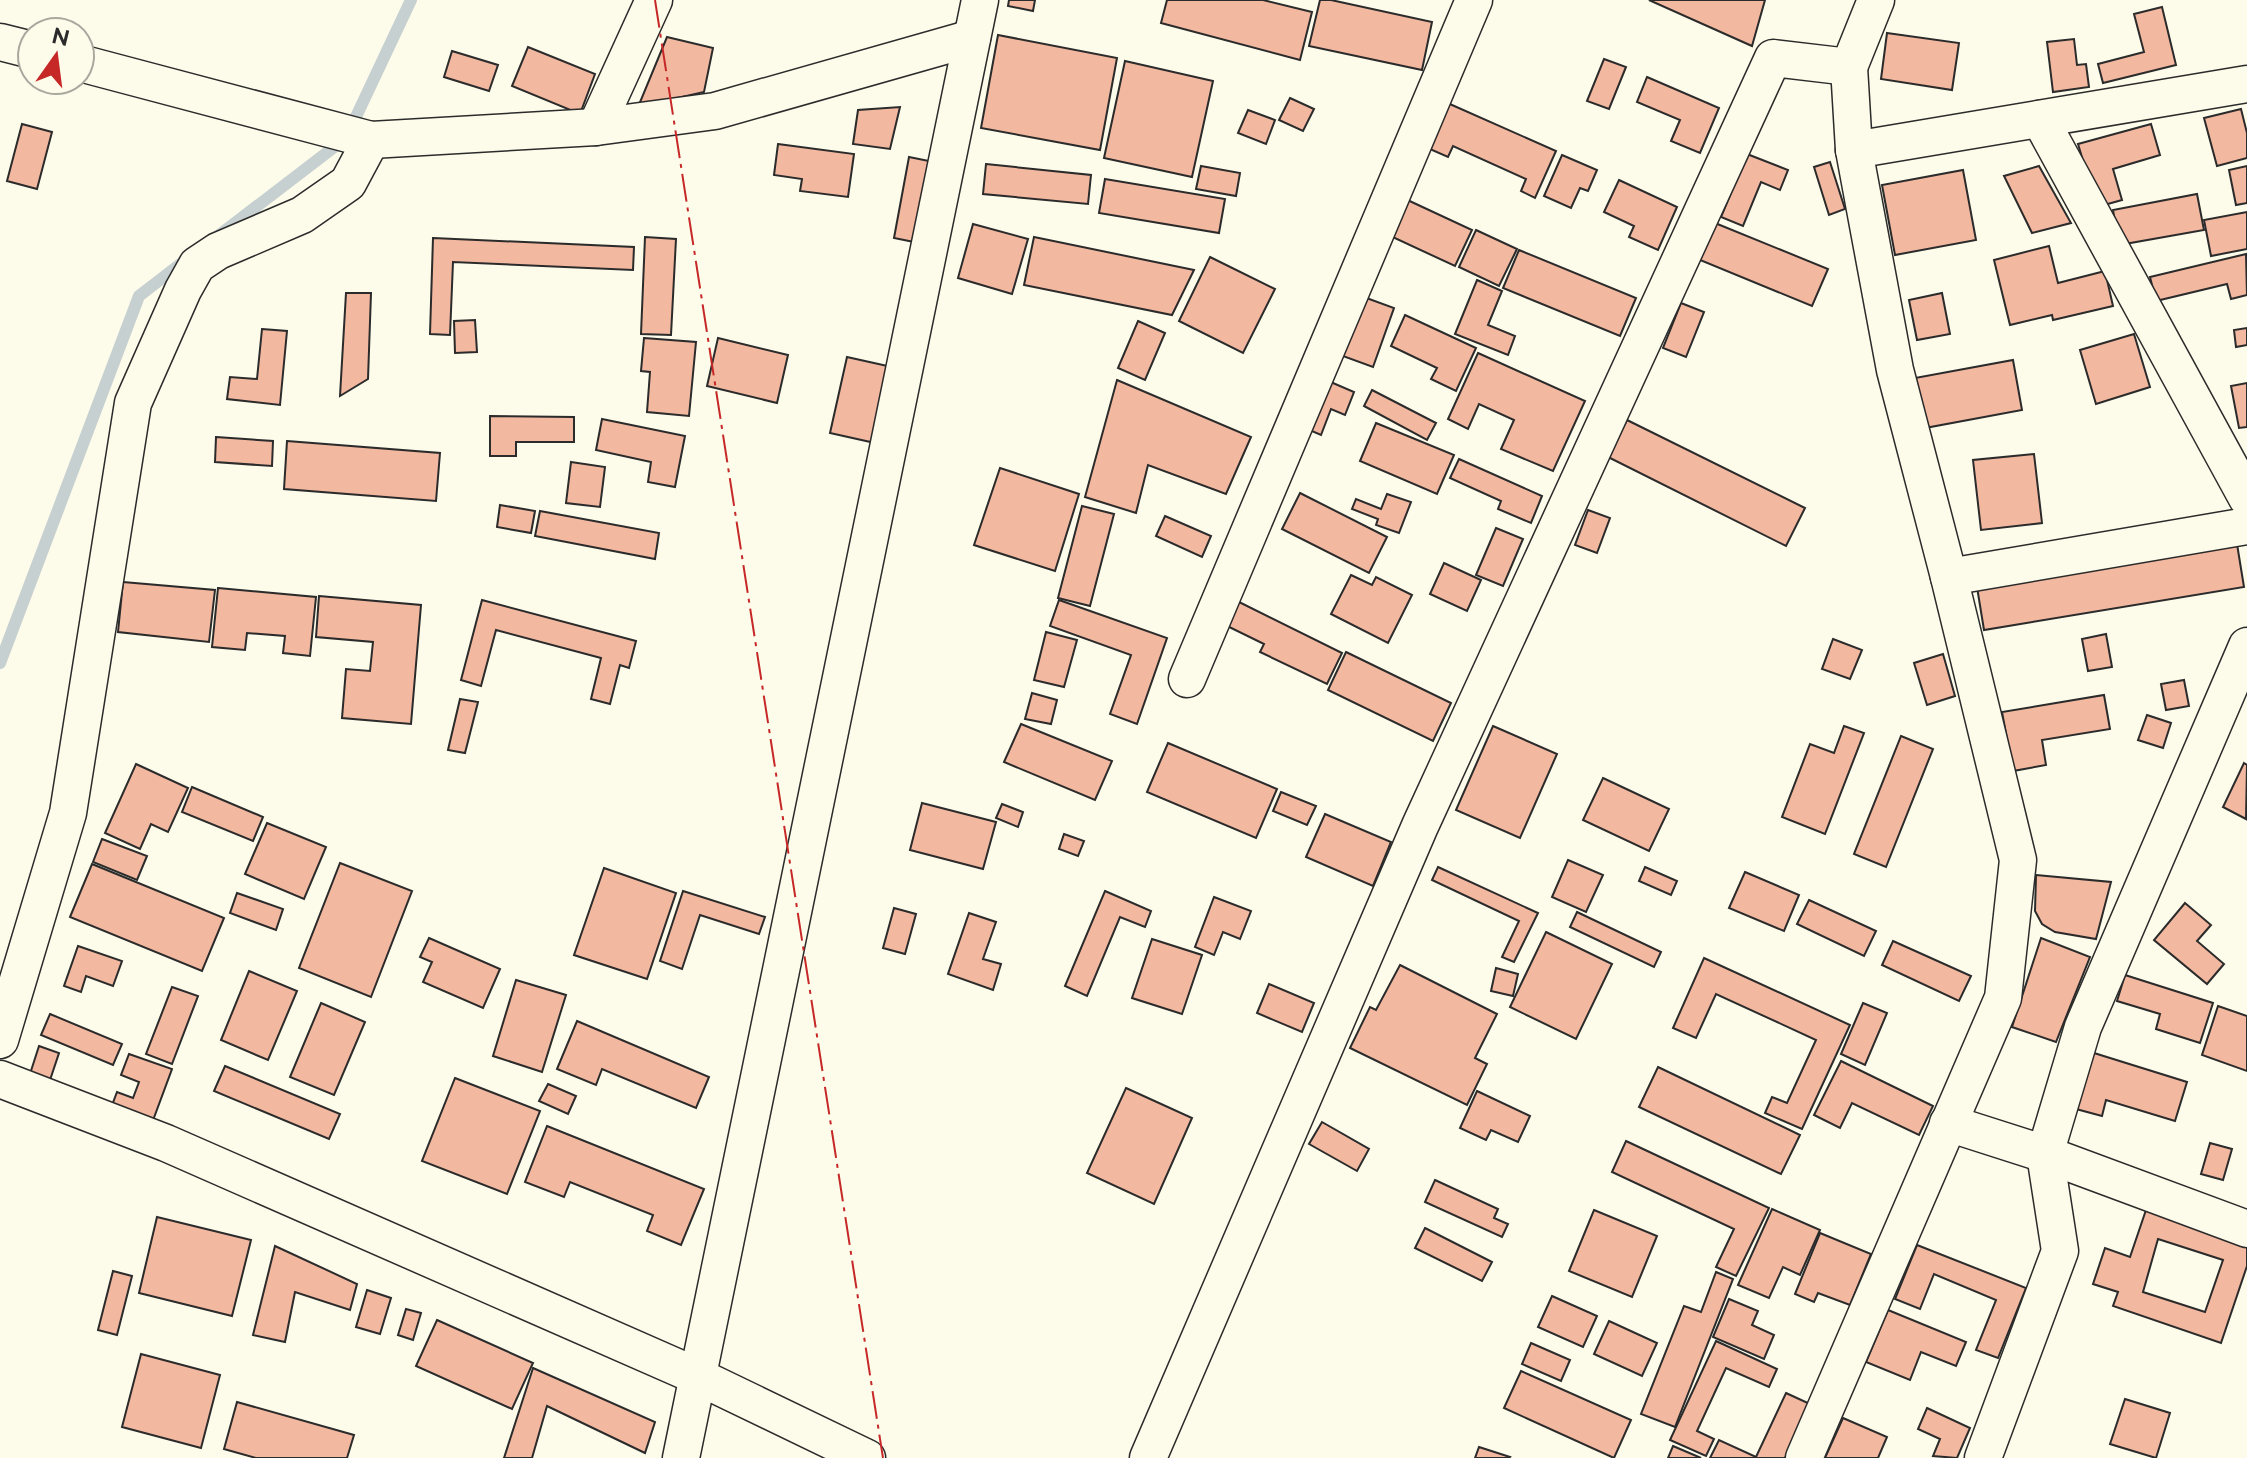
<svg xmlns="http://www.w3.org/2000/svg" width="2247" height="1458" font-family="Raleway,sans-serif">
	<rect width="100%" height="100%" fill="#fdfbea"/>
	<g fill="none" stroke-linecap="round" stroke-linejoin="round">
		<g stroke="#c7d0d0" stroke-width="12">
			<polyline points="218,236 346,138 411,0"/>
			<polyline points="0,663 139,296 187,259"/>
		</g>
	</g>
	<g fill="#f2b8a0" stroke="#2b2b2b" stroke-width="2" fill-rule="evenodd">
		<polygon points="1009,0 1035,0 1033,11 1008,6"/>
		<polygon points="1167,0 1263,0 1312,12 1300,60 1161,23"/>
		<polygon points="1320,0 1331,0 1432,22 1422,70 1309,46"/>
		<polygon points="1649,0 1765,0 1752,46"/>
		<polygon points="2162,7 2176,65 2103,83 2098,64 2144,52 2134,14"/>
		<polygon points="1887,33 1959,43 1952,90 1881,79"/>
		<polygon points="998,35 1117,58 1100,150 981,128"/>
		<polygon points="667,37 713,48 704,92 638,107"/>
		<polygon points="2074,39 2077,65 2086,64 2089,87 2053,92 2047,42"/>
		<polygon points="528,47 595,74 580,114 512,86"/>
		<polygon points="452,51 498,65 489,91 444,77"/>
		<polygon points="1604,59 1626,67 1609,109 1587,101"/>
		<polygon points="1125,61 1213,81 1192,177 1104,158"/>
		<polygon points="1647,77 1719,108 1700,153 1671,141 1680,120 1637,102"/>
		<polygon points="1290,98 1314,109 1303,131 1279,120"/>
		<polygon points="1443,101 1556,151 1535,198 1521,191 1526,179 1453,146 1448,157 1423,146"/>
		<polygon points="900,107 890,149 853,144 858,110"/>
		<polygon points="2241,109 2247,133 2247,158 2217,166 2204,118"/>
		<polygon points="1248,110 1275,120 1266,144 1238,133"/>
		<polygon points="22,124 52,132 37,189 7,181"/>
		<polygon points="2151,124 2160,155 2113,169 2122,200 2097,207 2078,144"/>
		<polygon points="778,144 854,154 848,197 800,191 802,179 774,175"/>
		<polygon points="1747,154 1788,170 1780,190 1761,182 1743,226 1721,217"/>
		<polygon points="1562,155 1597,170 1588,191 1580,188 1571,208 1544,196"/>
		<polygon points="909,157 934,162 919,243 894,238"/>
		<polygon points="1830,162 1845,209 1829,215 1814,167"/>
		<polygon points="986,164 1091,175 1088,204 983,194"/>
		<polygon points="1201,166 1240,173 1236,196 1196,189"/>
		<polygon points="2039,166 2071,223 2032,233 2004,176"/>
		<polygon points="2247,166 2247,203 2236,205 2229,170"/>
		<polygon points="1963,170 1976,240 1895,255 1882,185"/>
		<polygon points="1105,179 1225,199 1219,233 1099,213"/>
		<polygon points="1619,180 1677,207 1658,250 1629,237 1634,226 1604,212"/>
		<polygon points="2197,194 2204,230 2119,245 2113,210"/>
		<polygon points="1401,197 1472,230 1455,266 1384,233"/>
		<polygon points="2247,212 2247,249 2211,256 2204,220"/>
		<polygon points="1715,223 1828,269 1812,306 1700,260"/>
		<polygon points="973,224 1028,239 1012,294 958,278"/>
		<polygon points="1476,230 1517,249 1499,286 1459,267"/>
		<polygon points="645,237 676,239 671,335 641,334"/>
		<polygon points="1034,237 1194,270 1172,315 1024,285"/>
		<polygon points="433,238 634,247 633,270 453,262 450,335 430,334"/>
		<polygon points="2049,246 2058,283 2105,271 2113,306 2053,320 2052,315 2010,325 1994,260"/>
		<polygon points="1519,250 1636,298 1620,336 1503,288"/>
		<polygon points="2246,254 2247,295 2231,299 2227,284 2156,301 2150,277"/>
		<polygon points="1210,257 1275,289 1243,353 1179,321"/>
		<polygon points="1477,280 1502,291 1488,325 1515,336 1508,355 1455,334"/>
		<polygon points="346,293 371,293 368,379 340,396"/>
		<polygon points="1942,293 1950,334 1917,340 1909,300"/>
		<polygon points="1361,296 1394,308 1373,367 1340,355"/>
		<polygon points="1681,303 1704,312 1686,357 1663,348"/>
		<polygon points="1405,315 1476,348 1456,391 1431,379 1437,368 1391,346"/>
		<polygon points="475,320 477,352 455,353 454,321"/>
		<polygon points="1138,321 1165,333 1145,380 1118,368"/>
		<polygon points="2247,328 2247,345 2236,347 2234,330"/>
		<polygon points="262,329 287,331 280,405 227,399 230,377 257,379"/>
		<polygon points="2134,334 2150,387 2096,404 2080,350"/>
		<polygon points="644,338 696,342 689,416 647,412 650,372 641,371"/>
		<polygon points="718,338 788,355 777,403 707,386"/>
		<polygon points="1478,353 1585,401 1553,471 1501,449 1514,420 1479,404 1468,429 1448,419"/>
		<polygon points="847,357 892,367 875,443 830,433"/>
		<polygon points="2013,360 2022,410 1925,428 1915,378"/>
		<polygon points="1117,380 1251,437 1226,494 1148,465 1136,513 1085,497"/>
		<polygon points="1326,380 1354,392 1345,415 1331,409 1321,435 1307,429"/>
		<polygon points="2247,383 2247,427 2239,428 2231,386"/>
		<polygon points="1372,390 1436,423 1427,440 1364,406"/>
		<polygon points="490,416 574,417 574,442 516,442 516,456 490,456"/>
		<polygon points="602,419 685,436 675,487 648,482 651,462 596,450"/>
		<polygon points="1627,420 1805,508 1786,546 1608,457"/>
		<polygon points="1376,423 1454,455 1437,494 1360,461"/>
		<polygon points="216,437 273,441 272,466 215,462"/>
		<polygon points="287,441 440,453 436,501 284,489"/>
		<polygon points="2034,454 2042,523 1981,530 1973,460"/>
		<polygon points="1459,459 1542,496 1531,523 1498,509 1501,501 1450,478"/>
		<polygon points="571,462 605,467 600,507 566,503"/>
		<polygon points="1000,468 1079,494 1055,571 974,545"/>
		<polygon points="1300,493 1387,537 1369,573 1282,529"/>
		<polygon points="1387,494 1411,502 1399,533 1376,525 1378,519 1352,509 1356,499 1381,509"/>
		<polygon points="500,505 535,511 531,533 497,527"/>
		<polygon points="1082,506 1114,514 1090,606 1058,598"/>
		<polygon points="1588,510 1610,518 1597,553 1575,545"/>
		<polygon points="540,511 659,533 655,559 535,536"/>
		<polygon points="1165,516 1211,536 1202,557 1156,536"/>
		<polygon points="1496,528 1523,539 1503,586 1476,575"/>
		<polygon points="2237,544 2244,587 1984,630 1977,587"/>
		<polygon points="1444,563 1481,580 1467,611 1430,594"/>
		<polygon points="1351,575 1372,585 1376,577 1412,595 1388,643 1331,614"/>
		<polygon points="123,582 215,590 209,642 118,632"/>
		<polygon points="218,588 316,597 310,656 283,653 285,636 247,633 245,650 212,647"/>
		<polygon points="319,596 421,605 411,724 342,718 346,669 370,671 373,642 316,637"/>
		<polygon points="1233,599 1342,653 1327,684 1260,652 1264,644 1221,623"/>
		<polygon points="482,600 636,641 629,668 620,665 610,704 591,699 601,658 496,630 481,686 461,680"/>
		<polygon points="1059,600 1167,638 1137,724 1110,714 1131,655 1050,626"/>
		<polygon points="1046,632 1077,640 1064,687 1034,680"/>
		<polygon points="2106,634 2112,667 2088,671 2082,639"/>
		<polygon points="1833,639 1862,650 1850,679 1822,669"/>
		<polygon points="1346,652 1451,703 1433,741 1328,690"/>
		<polygon points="1943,654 1955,696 1927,705 1914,663"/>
		<polygon points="2184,680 2189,706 2166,710 2161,684"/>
		<polygon points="1032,693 1057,700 1051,724 1025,719"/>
		<polygon points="2104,695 2110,729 2042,740 2046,765 2013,771 2002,712"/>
		<polygon points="460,699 478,702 465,753 448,750"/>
		<polygon points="2147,715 2171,723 2163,748 2138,740"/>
		<polygon points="1021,724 1112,761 1095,800 1004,762"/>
		<polygon points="1493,726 1557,754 1520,838 1456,810"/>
		<polygon points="1844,726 1864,733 1825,834 1782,817 1810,744 1834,753"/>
		<polygon points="1901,736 1933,749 1886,867 1854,854"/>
		<polygon points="1168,743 1277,789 1256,838 1147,792"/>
		<polygon points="2244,763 2247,765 2246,819 2223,807"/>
		<polygon points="136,764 188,788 168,832 151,824 140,849 105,833"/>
		<polygon points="1603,778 1669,809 1649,851 1583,820"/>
		<polygon points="192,787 263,817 253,841 182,812"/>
		<polygon points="1281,792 1316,806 1307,825 1273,811"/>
		<polygon points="922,803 996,822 983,869 910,850"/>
		<polygon points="1002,804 1023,812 1018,827 996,818"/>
		<polygon points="1325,814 1391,842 1373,886 1306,857"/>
		<polygon points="267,823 326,847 304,899 245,874"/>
		<polygon points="1064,834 1084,841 1078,856 1059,849"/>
		<polygon points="102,839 147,856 137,880 93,862"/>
		<polygon points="1568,860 1603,875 1586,912 1552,897"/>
		<polygon points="340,863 412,891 371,997 299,968"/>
		<polygon points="92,864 224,918 202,971 70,917"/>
		<polygon points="1438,867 1538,913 1514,962 1502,957 1519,921 1432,880"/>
		<polygon points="1645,867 1677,881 1671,895 1639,881"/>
		<polygon points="604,868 676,893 647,979 574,955"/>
		<polygon points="1745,872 1799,895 1784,931 1729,908"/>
		<polygon points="2036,875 2111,882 2096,939 2055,932 2042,924 2035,911"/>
		<polygon points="683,891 765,917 759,934 700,915 682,969 660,961"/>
		<polygon points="1105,891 1151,911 1145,927 1120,917 1087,996 1065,986"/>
		<polygon points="237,893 283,909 276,930 230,913"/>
		<polygon points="1214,897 1251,911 1240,939 1223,932 1214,955 1195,947"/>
		<polygon points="1809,900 1876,931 1864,956 1797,924"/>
		<polygon points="2185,903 2211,925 2197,941 2224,964 2207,984 2154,940"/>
		<polygon points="894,908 916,914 905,954 883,948"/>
		<polygon points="1577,912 1661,952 1654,967 1570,927"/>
		<polygon points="969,913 996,922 983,959 1001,964 993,990 948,974"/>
		<polygon points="1546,932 1612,964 1576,1039 1510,1007"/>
		<polygon points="429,938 500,969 483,1008 423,982 432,962 420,957"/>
		<polygon points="2041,938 2090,957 2056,1042 2012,1027"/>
		<polygon points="1152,939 1202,955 1182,1014 1132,998"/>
		<polygon points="1893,941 1971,976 1959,1001 1882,965"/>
		<polygon points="78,946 122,961 113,986 86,976 81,992 64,986"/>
		<polygon points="1704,958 1850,1025 1802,1129 1765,1113 1772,1097 1787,1103 1816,1040 1716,994 1696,1038 1673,1028"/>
		<polygon points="1400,965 1497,1014 1475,1058 1487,1064 1467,1105 1350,1048 1370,1007 1376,1010"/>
		<polygon points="1496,968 1518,974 1513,996 1491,991"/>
		<polygon points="249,971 297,991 268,1060 221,1040"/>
		<polygon points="2125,975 2213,1003 2200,1043 2156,1029 2160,1014 2117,1001"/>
		<polygon points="516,980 566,995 542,1072 493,1056"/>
		<polygon points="1269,984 1314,1003 1302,1032 1257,1013"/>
		<polygon points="172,987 198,996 172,1064 146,1054"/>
		<polygon points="321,1003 365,1022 334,1095 290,1077"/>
		<polygon points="1863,1003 1887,1013 1865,1065 1841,1054"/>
		<polygon points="2218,1006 2247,1016 2247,1071 2202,1055"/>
		<polygon points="50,1014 122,1044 113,1065 41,1035"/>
		<polygon points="577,1021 709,1077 696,1108 602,1069 596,1085 557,1069"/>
		<polygon points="39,1046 59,1053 49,1083 29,1077"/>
		<polygon points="2094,1053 2187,1082 2175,1121 2106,1100 2102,1116 2076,1109"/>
		<polygon points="129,1054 172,1069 152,1123 111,1108 117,1092 133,1098 139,1082 121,1075"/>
		<polygon points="1841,1061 1933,1106 1919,1135 1852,1103 1840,1128 1814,1115"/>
		<polygon points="225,1066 340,1114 329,1139 214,1091"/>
		<polygon points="1658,1067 1800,1135 1781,1174 1639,1107"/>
		<polygon points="455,1078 540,1111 507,1194 422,1161"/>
		<polygon points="548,1084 576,1096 568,1114 539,1101"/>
		<polygon points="1126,1088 1192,1118 1154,1204 1087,1173"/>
		<polygon points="1477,1091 1530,1116 1518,1142 1491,1130 1486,1140 1460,1128"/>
		<polygon points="1322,1122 1369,1149 1357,1171 1309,1144"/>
		<polygon points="547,1126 704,1189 681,1245 647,1231 653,1215 570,1182 564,1197 525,1182"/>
		<polygon points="1626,1141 1769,1208 1736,1276 1716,1267 1734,1229 1612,1172"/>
		<polygon points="2210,1143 2232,1149 2223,1180 2201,1174"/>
		<polygon points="1435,1180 1498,1209 1494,1218 1508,1224 1502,1237 1425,1202"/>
		<polygon points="1772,1209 1820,1230 1800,1275 1783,1267 1769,1298 1738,1285"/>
		<polygon points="1594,1210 1657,1236 1632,1297 1569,1271"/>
		<path d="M2146,1210L2247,1243V1266L2221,1343L2113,1306L2118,1292L2093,1284L2105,1248L2130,1257ZM2158,1239L2223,1260L2205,1312L2143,1292Z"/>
		<polygon points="157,1217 251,1240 232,1316 139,1293"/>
		<polygon points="1425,1228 1492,1262 1482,1281 1415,1248"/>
		<polygon points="1820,1233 1871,1254 1850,1305 1818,1293 1814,1302 1795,1294"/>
		<polygon points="1917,1245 2026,1288 1998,1358 1976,1350 1996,1300 1934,1274 1920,1309 1895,1299"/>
		<polygon points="275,1246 357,1284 350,1310 295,1292 285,1342 253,1335"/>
		<polygon points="113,1271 132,1276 117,1335 98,1330"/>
		<polygon points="1716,1272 1733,1279 1675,1427 1641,1414 1684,1306 1701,1312"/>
		<polygon points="367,1290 391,1298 380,1334 356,1327"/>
		<polygon points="1552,1296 1597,1316 1583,1347 1538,1327"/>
		<polygon points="1729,1299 1758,1311 1752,1325 1774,1335 1764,1359 1713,1337"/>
		<polygon points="406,1309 421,1313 413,1340 398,1335"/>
		<polygon points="1888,1310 1966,1342 1956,1366 1921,1352 1910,1380 1866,1362"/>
		<polygon points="437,1320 533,1363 512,1409 416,1366"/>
		<polygon points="1609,1321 1657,1343 1642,1376 1594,1354"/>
		<polygon points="1716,1341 1777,1369 1769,1387 1726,1368 1697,1431 1714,1439 1706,1456 1670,1440"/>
		<polygon points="1531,1343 1570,1360 1561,1381 1522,1364"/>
		<polygon points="141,1354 220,1375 201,1448 122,1427"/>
		<polygon points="533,1368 655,1422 645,1453 547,1406 532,1458 504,1458"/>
		<polygon points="1521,1371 1631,1420 1614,1458 1504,1408"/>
		<polygon points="1786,1393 1810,1404 1785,1458 1710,1458 1719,1440 1756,1457"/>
		<polygon points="2125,1399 2170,1413 2156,1458 2110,1444"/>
		<polygon points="237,1402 354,1435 347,1458 256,1458 224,1449"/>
		<polygon points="1927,1408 1970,1428 1957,1458 1933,1456 1940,1439 1918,1429"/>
		<polygon points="1843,1418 1887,1437 1878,1458 1825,1458"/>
		<polygon points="1673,1446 1701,1458 1668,1458"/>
		<polygon points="1479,1447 1510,1457 1509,1458 1475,1458"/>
	</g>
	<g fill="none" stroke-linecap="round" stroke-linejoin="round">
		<g stroke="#2b2b2b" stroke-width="39">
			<g id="street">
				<polyline points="0,42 32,50"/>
				<polyline points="80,63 371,140 596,127 715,111 972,38"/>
				<polyline points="2040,119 2247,498"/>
				<polyline points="596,127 654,0"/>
				<polyline points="1854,150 2247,84"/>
				<polyline points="1949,577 2247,526"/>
				<polyline points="1187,679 1474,0"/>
				<polyline points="0,1040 68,813 133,403 183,290 197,265 218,251 302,215 348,183 371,140"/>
				<polyline points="0,1079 166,1143 699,1377 867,1458"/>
				<polyline points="1948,1123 2045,1154 2247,1229"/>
				<polyline points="681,1458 980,0"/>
				<polyline points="1148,1458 1420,826 1773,58 1849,67 1876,0"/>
				<polyline points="1804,1458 2003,998 2018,860 1949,577 1895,370 1854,150 1849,67"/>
				<polyline points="1983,1458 2060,1251 2045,1154 2083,1027 2247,646"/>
			</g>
		</g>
		<use href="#street" stroke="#fdfbea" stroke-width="36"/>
		<polyline stroke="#c62828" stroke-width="2" stroke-dasharray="28 6 4 6" stroke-linecap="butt" points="655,0 883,1458"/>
	</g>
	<g transform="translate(56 56) rotate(14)"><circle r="38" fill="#fdfbea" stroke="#a9a89e" stroke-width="2"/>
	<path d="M0-6L14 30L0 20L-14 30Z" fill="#c62828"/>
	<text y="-12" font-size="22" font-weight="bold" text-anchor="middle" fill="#2b2b2b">N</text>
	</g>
</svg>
